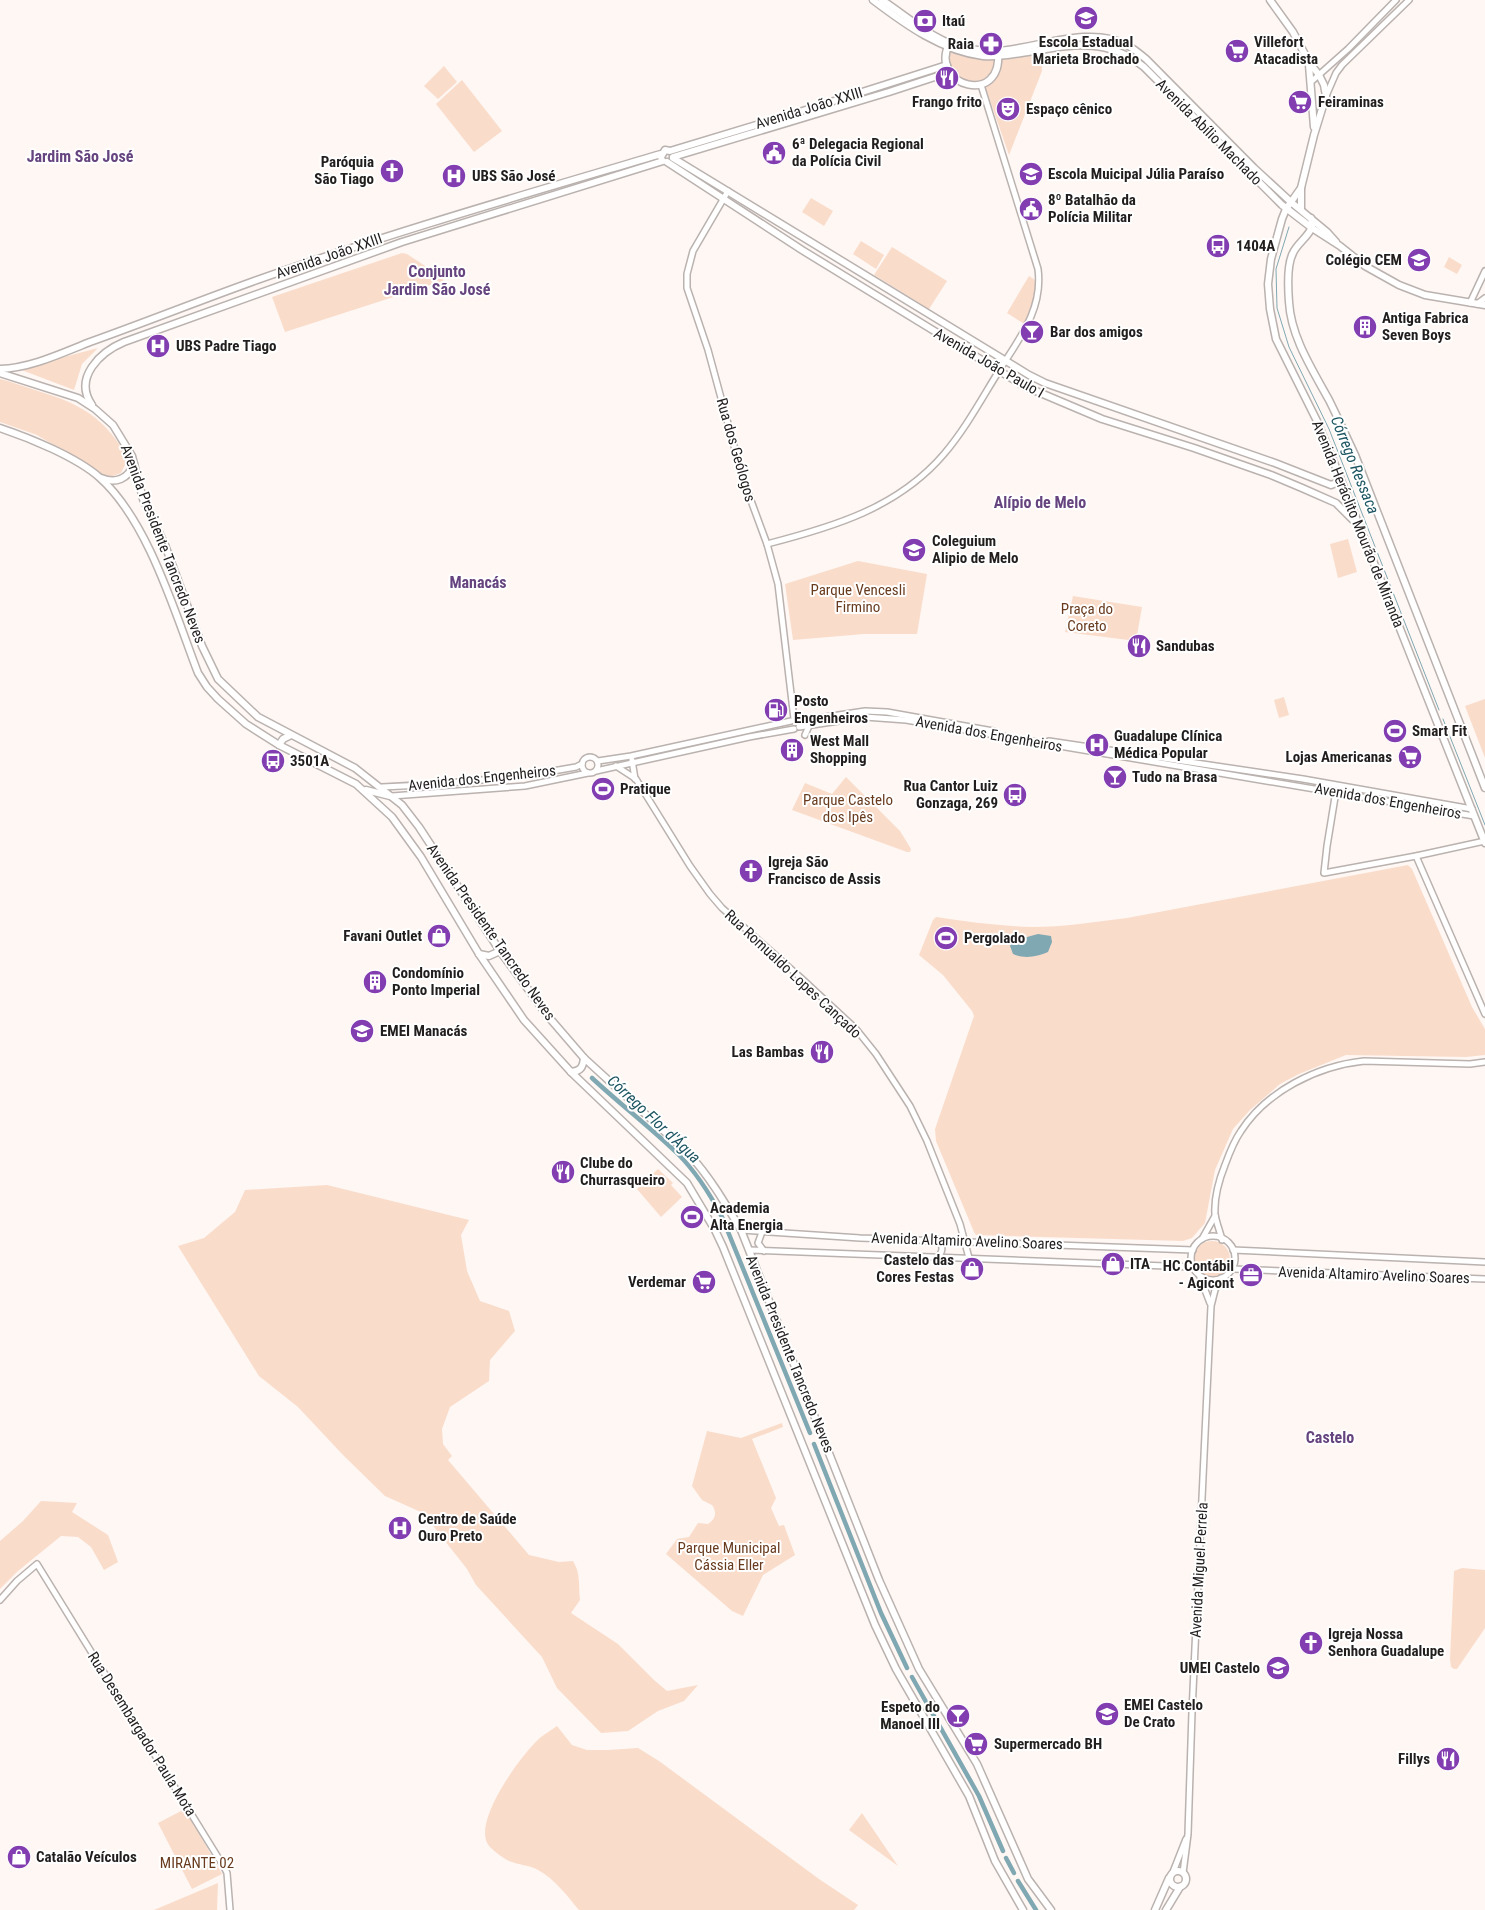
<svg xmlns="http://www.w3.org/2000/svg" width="1485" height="1910" font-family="'Roboto Condensed',sans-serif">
	<rect width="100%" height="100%" fill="#fff7f3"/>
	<g fill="#fadccb">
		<polygon points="1041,50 1042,71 1009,155 985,86 1000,73 1003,56"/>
		<path d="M950,51L970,57L995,60C995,64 994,69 992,72C984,87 960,86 952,71C949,65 950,58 950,51Z"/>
		<polygon points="444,66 457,82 438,99 424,86"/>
		<polygon points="462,80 502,131 474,152 436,104"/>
		<polygon points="811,198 833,211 824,226 802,212"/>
		<polygon points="861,241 884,255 876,269 853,254"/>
		<polygon points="892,247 947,281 929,309 874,275"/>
		<polygon points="402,253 407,254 442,277 443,281 285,332 272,297"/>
		<polygon points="1449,257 1462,265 1457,274 1444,267"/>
		<polygon points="1029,276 1038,282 1036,299 1026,325 1007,313"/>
		<polygon points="98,348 82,364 74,390 19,369"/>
		<path d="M0,379C13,382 25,387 38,391C81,404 106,418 128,459L121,473L110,477L96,471L37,435L0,422Z"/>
		<polygon points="1348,539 1357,572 1338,578 1330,544"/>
		<polygon points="858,561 927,574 917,634 864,634 793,640 785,584"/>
		<polygon points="1073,596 1142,607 1136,641 1065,632"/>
		<polygon points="1284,697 1289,715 1279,718 1274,700"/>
		<polygon points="1485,699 1485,758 1465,706"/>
		<polygon points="846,777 900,831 911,849 910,852 907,852 792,810 805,783 832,794"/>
		<path d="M1408,865L1412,869L1472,1007L1485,1029V1055L1466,1057L1346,1055L1299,1074L1280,1084L1250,1110L1233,1129L1215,1170L1205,1223L1192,1238L1183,1241L976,1235L974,1232L936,1141L935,1129L974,1016L972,1011L943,975L919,955L933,920L936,917C968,922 999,926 1032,927C1064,927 1095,922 1127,918Z"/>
		<polygon points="658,1169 673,1183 671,1185 682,1197 661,1217 637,1189"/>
		<path d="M327,1185L469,1220L461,1235L467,1271L480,1301L509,1311L515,1331L490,1360L489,1381L450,1407L442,1429L443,1444L452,1456L448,1460L529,1555L559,1562L573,1561C581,1574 578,1584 580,1600L571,1613L618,1644L654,1680L667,1691L698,1685L684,1701L658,1711L628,1731L601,1733L557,1688L542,1657L476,1585L467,1569L423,1513L385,1496L343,1455L298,1407L259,1376L178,1246L204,1238L235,1212L245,1190Z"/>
		<circle cx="1212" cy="1259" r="18"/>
		<path d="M782,1423L783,1427L752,1439L776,1498L771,1508L779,1526L784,1525L795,1555L763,1575L743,1616L732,1611L666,1554L677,1539L689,1537L698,1523L708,1524C716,1519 717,1512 712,1505L702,1500L692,1486L707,1431L741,1438Z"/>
		<polygon points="41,1501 77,1503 72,1512 108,1535 118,1562 104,1570 91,1547 78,1537 61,1536 18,1571 0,1589 0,1541 23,1521"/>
		<polygon points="1462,1568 1485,1570 1485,1628 1457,1669 1454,1669 1451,1667 1450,1659 1454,1571"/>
		<path d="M557,1726L572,1745L587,1750H608L638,1748L659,1761L819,1879L858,1905L854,1910H579C567,1896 555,1879 538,1870C529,1865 519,1865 509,1861C503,1858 495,1852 491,1848C467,1827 523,1752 541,1737C546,1733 552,1730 557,1726Z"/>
		<polygon points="185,1809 222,1874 192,1889 158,1823"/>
		<polygon points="862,1813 898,1866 849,1830"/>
		<polygon points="218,1883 217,1910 154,1910"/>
	</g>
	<path fill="#7fa8b3" d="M1038,934L1051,936L1052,942L1048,952C1037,957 1024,959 1013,954L1010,946L1012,941Z"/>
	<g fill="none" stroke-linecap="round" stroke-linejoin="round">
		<g stroke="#7fa8b3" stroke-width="1">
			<polyline points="1289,227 1276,269 1277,308 1289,347 1329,429 1439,710"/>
			<polyline points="1443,719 1485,825"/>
		</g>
		<g stroke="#7fa8b3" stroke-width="4.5">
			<path d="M592,1078C620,1104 651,1128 678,1154C696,1172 710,1194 722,1217L810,1433"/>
			<polyline points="814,1444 881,1613 907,1668"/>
			<polyline points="912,1677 979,1796 1003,1851"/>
			<polyline points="1006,1858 1014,1873"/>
			<polyline points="1018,1881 1036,1910"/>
		</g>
		<g stroke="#bab2af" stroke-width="8">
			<g id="minor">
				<polyline points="1312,81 1348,49 1396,0"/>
				<polyline points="1326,96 1336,73 1342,65 1409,0"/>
				<polyline points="728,191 693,251 687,274 687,288 708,350 743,479 767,544 778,584 794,719"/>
				<polyline points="1470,303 1485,271"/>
				<polyline points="1477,304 1485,298"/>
				<path d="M767,544C833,527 898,508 944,454C967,427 983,396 1002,366C1022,335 1043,307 1038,269L981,85"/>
				<polyline points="799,721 865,711 887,712 993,731"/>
				<polyline points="799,727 865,717 906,720 1474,816"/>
				<polyline points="805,735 809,726"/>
				<polyline points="1049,741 1303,779 1472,809"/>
				<circle cx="590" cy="765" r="8"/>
				<polyline points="632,760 635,779"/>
				<polyline points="598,761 631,756 791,721"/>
				<polyline points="616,766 636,779 690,866 710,894 722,908 801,978 856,1029 876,1054 910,1106 927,1141 960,1224 969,1258"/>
				<polyline points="596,771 749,737 794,729"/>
				<path d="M382,787C448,784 511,779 576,767L582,764"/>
				<polyline points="1336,791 1327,846 1324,873 1416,856 1485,841"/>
				<polyline points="392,796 525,786 588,773"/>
				<polyline points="1416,856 1485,1014"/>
				<polyline points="741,1230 860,1238 1193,1250"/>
				<polyline points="762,1232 758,1243 764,1251"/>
				<circle cx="1213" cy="1258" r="22"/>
				<path d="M937,1239C943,1245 944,1250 938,1257"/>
				<polyline points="1202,1239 1215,1216"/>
				<path d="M1222,1240C1220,1231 1216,1222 1215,1214C1214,1197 1219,1180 1225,1165C1229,1154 1234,1141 1241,1131C1267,1091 1317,1066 1364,1061L1470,1064L1485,1062"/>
				<polyline points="749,1250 1192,1267"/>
				<polyline points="1233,1250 1485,1262"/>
				<polyline points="1233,1269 1485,1279"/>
				<polyline points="1200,1277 1210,1303"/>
				<polyline points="0,1600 17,1581 37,1564 224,1867 227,1873 230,1910"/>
				<polyline points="1173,1872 1186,1839"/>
				<polyline points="1183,1873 1188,1834 1192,1712 1211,1306 1215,1290 1221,1278"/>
			</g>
		</g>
		<g stroke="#bab2af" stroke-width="9">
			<g id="major">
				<path d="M873,0C906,25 942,51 983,56C996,57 1009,55 1021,53C1068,46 1104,35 1144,67L1282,205L1312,228L1340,246L1365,266L1399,285L1425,295L1485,305"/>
				<path d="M882,0C908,17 936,43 968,49C978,50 989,52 999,51C1038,48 1090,25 1127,45C1134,49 1140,54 1146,59L1254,168L1292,203L1327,232L1336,242"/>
				<polyline points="1270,0 1293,32 1309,62 1319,75 1324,85 1326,96 1314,135 1301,188 1301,209"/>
				<path d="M949,44C929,86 1003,107 998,52"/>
				<polyline points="1309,65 1314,127"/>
				<polyline points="661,157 665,150 670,151 793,114 947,65"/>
				<polyline points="673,157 889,92 950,72"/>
				<polyline points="673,158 1029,375 1045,383 1275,463 1331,485 1336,483 1340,477"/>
				<polyline points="667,162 802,250 1024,386 1102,419 1194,448 1271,475 1302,488 1336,503 1361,528"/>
				<polyline points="1301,188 1286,209 1282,219 1271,259 1268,284 1270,309 1276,339 1317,421 1339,475 1485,843"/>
				<path d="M1311,218C1317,232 1298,241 1293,253C1287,264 1288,289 1289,302C1291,337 1312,369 1329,400C1338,418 1346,436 1355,455L1485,788"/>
				<path d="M0,369C31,368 62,353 90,342C146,322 201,300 257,280C390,233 526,194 661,154"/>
				<path d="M0,373L78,398L95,409L113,425L132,456L143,499L165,545L202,646L218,679L258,717L355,768L402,805L419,827L500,951L547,1015L584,1058L688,1153C710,1177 725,1203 741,1230L879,1580L919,1669L977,1764L1028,1879L1051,1910"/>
				<path d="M92,405C73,378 100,352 124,342L402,242L663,161"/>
				<path d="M0,428C30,438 76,457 99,477C148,520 175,613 198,673L207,687L218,699L246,724L279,745L356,784L392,817L421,857L479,954L524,1020L571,1072L687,1183L715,1230L723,1247L875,1625L896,1669L969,1796L995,1861L1023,1910"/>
				<path d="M101,478C116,484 128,479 134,464"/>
				<polyline points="279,745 283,739 291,735"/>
				<polyline points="366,790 390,796"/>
				<polyline points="479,954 489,956 500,951"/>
				<path d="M571,1072C581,1071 583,1067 584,1058"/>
				<circle cx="1178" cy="1879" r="8"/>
				<polyline points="1155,1910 1169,1878"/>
				<polyline points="1166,1910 1180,1887"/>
			</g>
		</g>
		<use href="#minor" stroke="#fff" stroke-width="5"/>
		<use href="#major" stroke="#fff" stroke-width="6"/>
	</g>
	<defs>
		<g id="school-disc" transform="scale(1.25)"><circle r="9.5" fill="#823db0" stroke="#fff"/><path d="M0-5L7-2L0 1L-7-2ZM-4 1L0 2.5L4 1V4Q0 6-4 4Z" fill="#fff"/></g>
		<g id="bank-disc" transform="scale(1.25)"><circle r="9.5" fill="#823db0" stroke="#fff"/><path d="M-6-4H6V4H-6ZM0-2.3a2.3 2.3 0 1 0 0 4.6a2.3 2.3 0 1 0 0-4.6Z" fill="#fff"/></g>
		<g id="pharmacy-disc" transform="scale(1.25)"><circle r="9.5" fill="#823db0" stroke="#fff"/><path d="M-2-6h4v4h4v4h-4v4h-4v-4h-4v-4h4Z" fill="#fff"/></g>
		<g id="supermarket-disc" transform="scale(1.25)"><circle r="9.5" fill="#823db0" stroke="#fff"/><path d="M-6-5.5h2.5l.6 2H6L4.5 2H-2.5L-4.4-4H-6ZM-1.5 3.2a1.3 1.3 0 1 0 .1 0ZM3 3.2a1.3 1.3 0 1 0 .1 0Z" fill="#fff"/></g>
		<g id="restaurant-disc" transform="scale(1.25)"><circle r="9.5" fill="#823db0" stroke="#fff"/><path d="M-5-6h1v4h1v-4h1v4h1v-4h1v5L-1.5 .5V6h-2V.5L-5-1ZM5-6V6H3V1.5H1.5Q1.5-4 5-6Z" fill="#fff"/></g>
		<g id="theatre-disc" transform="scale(1.25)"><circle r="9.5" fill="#823db0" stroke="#fff"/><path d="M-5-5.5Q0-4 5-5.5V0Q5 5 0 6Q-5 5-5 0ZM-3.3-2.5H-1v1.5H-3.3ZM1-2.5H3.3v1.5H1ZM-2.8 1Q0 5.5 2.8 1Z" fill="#fff"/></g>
		<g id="civic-disc" transform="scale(1.25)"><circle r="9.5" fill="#823db0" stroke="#fff"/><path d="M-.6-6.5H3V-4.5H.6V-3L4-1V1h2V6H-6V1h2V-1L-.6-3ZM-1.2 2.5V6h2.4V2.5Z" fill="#fff"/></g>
		<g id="church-disc" transform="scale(1.25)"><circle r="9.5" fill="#823db0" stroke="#fff"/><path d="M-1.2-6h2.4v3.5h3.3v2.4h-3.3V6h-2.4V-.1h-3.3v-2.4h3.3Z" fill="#fff"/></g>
		<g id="hospital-disc" transform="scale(1.25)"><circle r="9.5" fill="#823db0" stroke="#fff"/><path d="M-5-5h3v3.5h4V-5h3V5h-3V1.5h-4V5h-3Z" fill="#fff"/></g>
		<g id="bus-disc" transform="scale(1.25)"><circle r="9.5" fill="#823db0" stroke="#fff"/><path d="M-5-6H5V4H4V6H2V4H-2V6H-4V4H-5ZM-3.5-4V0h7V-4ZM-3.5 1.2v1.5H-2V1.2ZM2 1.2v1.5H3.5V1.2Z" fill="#fff"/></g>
		<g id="building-disc" transform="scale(1.25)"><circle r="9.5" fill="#823db0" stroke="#fff"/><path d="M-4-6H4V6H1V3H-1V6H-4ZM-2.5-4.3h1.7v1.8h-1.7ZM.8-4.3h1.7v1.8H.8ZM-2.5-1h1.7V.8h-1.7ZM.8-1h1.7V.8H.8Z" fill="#fff"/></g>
		<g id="bar-disc" transform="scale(1.25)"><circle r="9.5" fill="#823db0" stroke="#fff"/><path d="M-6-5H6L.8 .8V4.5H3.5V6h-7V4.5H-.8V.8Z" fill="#fff"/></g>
		<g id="fuel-disc" transform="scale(1.25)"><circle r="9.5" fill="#823db0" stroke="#fff"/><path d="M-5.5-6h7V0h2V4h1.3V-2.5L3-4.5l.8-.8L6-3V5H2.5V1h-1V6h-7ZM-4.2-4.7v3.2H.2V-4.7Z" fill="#fff"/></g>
		<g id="stadium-disc" transform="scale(1.25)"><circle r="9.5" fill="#823db0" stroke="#fff"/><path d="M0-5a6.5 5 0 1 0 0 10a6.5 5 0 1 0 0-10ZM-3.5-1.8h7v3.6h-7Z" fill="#fff"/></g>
		<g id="shop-disc" transform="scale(1.25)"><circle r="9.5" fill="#823db0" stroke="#fff"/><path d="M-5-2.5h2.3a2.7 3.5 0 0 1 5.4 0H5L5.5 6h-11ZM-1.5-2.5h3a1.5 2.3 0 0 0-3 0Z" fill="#fff"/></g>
		<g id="office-disc" transform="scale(1.25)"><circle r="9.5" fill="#823db0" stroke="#fff"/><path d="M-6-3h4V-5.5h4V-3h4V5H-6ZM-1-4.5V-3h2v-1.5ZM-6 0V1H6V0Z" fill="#fff"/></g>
	</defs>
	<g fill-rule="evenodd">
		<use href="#school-disc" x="1086" y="18"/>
		<use href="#bank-disc" x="925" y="21"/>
		<use href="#pharmacy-disc" x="991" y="44"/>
		<use href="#supermarket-disc" x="1237" y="51"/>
		<use href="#restaurant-disc" x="947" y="78"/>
		<use href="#supermarket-disc" x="1300" y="102"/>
		<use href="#theatre-disc" x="1008" y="109"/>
		<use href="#civic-disc" x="774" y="153"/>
		<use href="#church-disc" x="392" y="171"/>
		<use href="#school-disc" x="1031" y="174"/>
		<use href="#hospital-disc" x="454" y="176"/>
		<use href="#civic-disc" x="1031" y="209"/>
		<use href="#bus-disc" x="1218" y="246"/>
		<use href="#school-disc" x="1419" y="260"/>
		<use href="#building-disc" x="1365" y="327"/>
		<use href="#bar-disc" x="1032" y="332"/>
		<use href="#hospital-disc" x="158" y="346"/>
		<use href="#school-disc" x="914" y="550"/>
		<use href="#restaurant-disc" x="1139" y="646"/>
		<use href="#fuel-disc" x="776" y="710"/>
		<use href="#stadium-disc" x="1395" y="731"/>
		<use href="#hospital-disc" x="1097" y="745"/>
		<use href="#building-disc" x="792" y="750"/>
		<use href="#supermarket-disc" x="1410" y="757"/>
		<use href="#bus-disc" x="273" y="761"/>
		<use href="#bar-disc" x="1115" y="777"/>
		<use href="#stadium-disc" x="603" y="789"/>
		<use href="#bus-disc" x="1015" y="795"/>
		<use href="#church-disc" x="751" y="871"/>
		<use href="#shop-disc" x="439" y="936"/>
		<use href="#stadium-disc" x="946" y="938"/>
		<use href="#building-disc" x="375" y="982"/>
		<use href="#school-disc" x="362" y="1031"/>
		<use href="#restaurant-disc" x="822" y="1052"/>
		<use href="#restaurant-disc" x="563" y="1172"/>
		<use href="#stadium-disc" x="692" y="1217"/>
		<use href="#shop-disc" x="1113" y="1264"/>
		<use href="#shop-disc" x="972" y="1269"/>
		<use href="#office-disc" x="1251" y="1275"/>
		<use href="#supermarket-disc" x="704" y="1282"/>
		<use href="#hospital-disc" x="400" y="1528"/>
		<use href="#church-disc" x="1311" y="1643"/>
		<use href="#school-disc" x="1278" y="1668"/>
		<use href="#school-disc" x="1107" y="1714"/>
		<use href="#bar-disc" x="958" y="1716"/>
		<use href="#supermarket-disc" x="976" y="1744"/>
		<use href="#restaurant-disc" x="1448" y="1759"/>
		<use href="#shop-disc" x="19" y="1857"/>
	</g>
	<g text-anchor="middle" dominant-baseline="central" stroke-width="4" stroke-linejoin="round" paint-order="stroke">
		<g font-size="15" font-weight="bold" fill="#211e1d" stroke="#fff" text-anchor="start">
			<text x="942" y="21">Itaú</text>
			<text x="1086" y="42" text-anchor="middle">Escola Estadual<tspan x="1086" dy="17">Marieta Brochado</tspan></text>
			<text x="1254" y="42">Villefort<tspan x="1254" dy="17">Atacadista</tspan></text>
			<text x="974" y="44" text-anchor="end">Raia</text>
			<text x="947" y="102" text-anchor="middle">Frango frito</text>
			<text x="1318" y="102">Feiraminas</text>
			<text x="1026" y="109">Espaço cênico</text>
			<text x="792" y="144">6ª Delegacia Regional<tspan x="792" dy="17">da Polícia Civil</tspan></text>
			<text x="374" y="162" text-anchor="end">Paróquia<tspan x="374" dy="17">São Tiago</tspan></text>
			<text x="1048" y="174">Escola Muicipal Júlia Paraíso</text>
			<text x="472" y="176">UBS São José</text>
			<text x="1048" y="200">8º Batalhão da<tspan x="1048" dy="17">Polícia Militar</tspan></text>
			<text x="1236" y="246">1404A</text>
			<text x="1402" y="260" text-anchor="end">Colégio CEM</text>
			<text x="1382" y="318">Antiga Fabrica<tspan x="1382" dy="17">Seven Boys</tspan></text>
			<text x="1050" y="332">Bar dos amigos</text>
			<text x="176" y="346">UBS Padre Tiago</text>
			<text x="932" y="541">Coleguium<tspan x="932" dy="17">Alipio de Melo</tspan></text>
			<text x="1156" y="646">Sandubas</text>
			<text x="794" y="701">Posto<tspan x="794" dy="17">Engenheiros</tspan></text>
			<text x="1412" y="731">Smart Fit</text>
			<text x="1114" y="736">Guadalupe Clínica<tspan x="1114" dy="17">Médica Popular</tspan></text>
			<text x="810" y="741">West Mall<tspan x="810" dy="17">Shopping</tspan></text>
			<text x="1392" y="757" text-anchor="end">Lojas Americanas</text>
			<text x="290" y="761">3501A</text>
			<text x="1132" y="777">Tudo na Brasa</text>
			<text x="998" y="786" text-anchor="end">Rua Cantor Luiz<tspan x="998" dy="17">Gonzaga, 269</tspan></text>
			<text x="620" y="789">Pratique</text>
			<text x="768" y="862">Igreja São<tspan x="768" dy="17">Francisco de Assis</tspan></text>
			<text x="422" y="936" text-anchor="end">Favani Outlet</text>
			<text x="964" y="938">Pergolado</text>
			<text x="392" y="973">Condomínio<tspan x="392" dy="17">Ponto Imperial</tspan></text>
			<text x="380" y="1031">EMEI Manacás</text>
			<text x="804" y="1052" text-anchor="end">Las Bambas</text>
			<text x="580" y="1163">Clube do<tspan x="580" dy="17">Churrasqueiro</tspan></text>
			<text x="710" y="1208">Academia<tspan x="710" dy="17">Alta Energia</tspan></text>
			<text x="954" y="1260" text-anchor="end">Castelo das<tspan x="954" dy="17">Cores Festas</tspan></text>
			<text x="1130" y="1264">ITA</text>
			<text x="1234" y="1266" text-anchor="end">HC Contábil<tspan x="1234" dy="17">- Agicont</tspan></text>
			<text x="686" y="1282" text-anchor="end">Verdemar</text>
			<text x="418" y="1519">Centro de Saúde<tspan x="418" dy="17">Ouro Preto</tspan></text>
			<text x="1328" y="1634">Igreja Nossa<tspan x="1328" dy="17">Senhora Guadalupe</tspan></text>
			<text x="1260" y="1668" text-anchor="end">UMEI Castelo</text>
			<text x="1124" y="1705">EMEI Castelo<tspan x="1124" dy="17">De Crato</tspan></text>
			<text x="940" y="1707" text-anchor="end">Espeto do<tspan x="940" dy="17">Manoel III</tspan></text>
			<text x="994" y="1744">Supermercado BH</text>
			<text x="1430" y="1759" text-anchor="end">Fillys</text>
			<text x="36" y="1857">Catalão Veículos</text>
		</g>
		<g font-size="15" fill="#211e1d" stroke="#fff">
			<text transform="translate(809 108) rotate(-17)">Avenida João XXIII</text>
			<text transform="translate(1209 132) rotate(45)">Avenida Abílio Machado</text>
			<text transform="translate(329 256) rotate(-19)">Avenida João XXIII</text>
			<text transform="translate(989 363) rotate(30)">Avenida João Paulo I</text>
			<text transform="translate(736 450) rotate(74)">Rua dos Geólogos</text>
			<text transform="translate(1358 524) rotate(68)">Avenida Heráclito Mourão de Miranda</text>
			<text transform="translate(163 544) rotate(69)">Avenida Presidente Tancredo Neves</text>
			<text transform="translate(989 734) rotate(10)">Avenida dos Engenheiros</text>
			<text transform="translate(482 778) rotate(-6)">Avenida dos Engenheiros</text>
			<text transform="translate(1388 801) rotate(10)">Avenida dos Engenheiros</text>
			<text transform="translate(491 932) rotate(55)">Avenida Presidente Tancredo Neves</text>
			<text transform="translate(793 974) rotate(43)">Rua Romualdo Lopes Cançado</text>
			<text transform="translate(967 1241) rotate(2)">Avenida Altamiro Avelino Soares</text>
			<text transform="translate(1374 1275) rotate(2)">Avenida Altamiro Avelino Soares</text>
			<text transform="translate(790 1354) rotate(68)">Avenida Presidente Tancredo Neves</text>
			<text transform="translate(1199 1570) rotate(-87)">Avenida Miguel Perrela</text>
			<text transform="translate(142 1734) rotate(58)">Rua Desembargador Paula Mota</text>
		</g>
		<g font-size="15" fill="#683b1f" stroke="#fff">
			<text x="858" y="590">Parque Vencesli<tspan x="858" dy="17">Firmino</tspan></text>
			<text x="1087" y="609">Praça do<tspan x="1087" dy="17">Coreto</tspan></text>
			<text x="848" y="800">Parque Castelo<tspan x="848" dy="17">dos Ipês</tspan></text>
			<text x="729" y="1548">Parque Municipal<tspan x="729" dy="17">Cássia Eller</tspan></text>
			<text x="197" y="1863">MIRANTE 02</text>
		</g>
		<g font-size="16" font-weight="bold" fill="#65447f" stroke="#fff">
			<text x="80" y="156">Jardim São José</text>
			<text x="437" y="271">Conjunto<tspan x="437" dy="18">Jardim São José</tspan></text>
			<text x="1040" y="502">Alípio de Melo</text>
			<text x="478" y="582">Manacás</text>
			<text x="1330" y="1437">Castelo</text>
		</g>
		<g font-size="16" font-style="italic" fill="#1c5562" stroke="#fff">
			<text transform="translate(1355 465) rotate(68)">Córrego Ressaca</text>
			<text transform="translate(654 1119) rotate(43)">Córrego Flor d'Água</text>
		</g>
	</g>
</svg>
